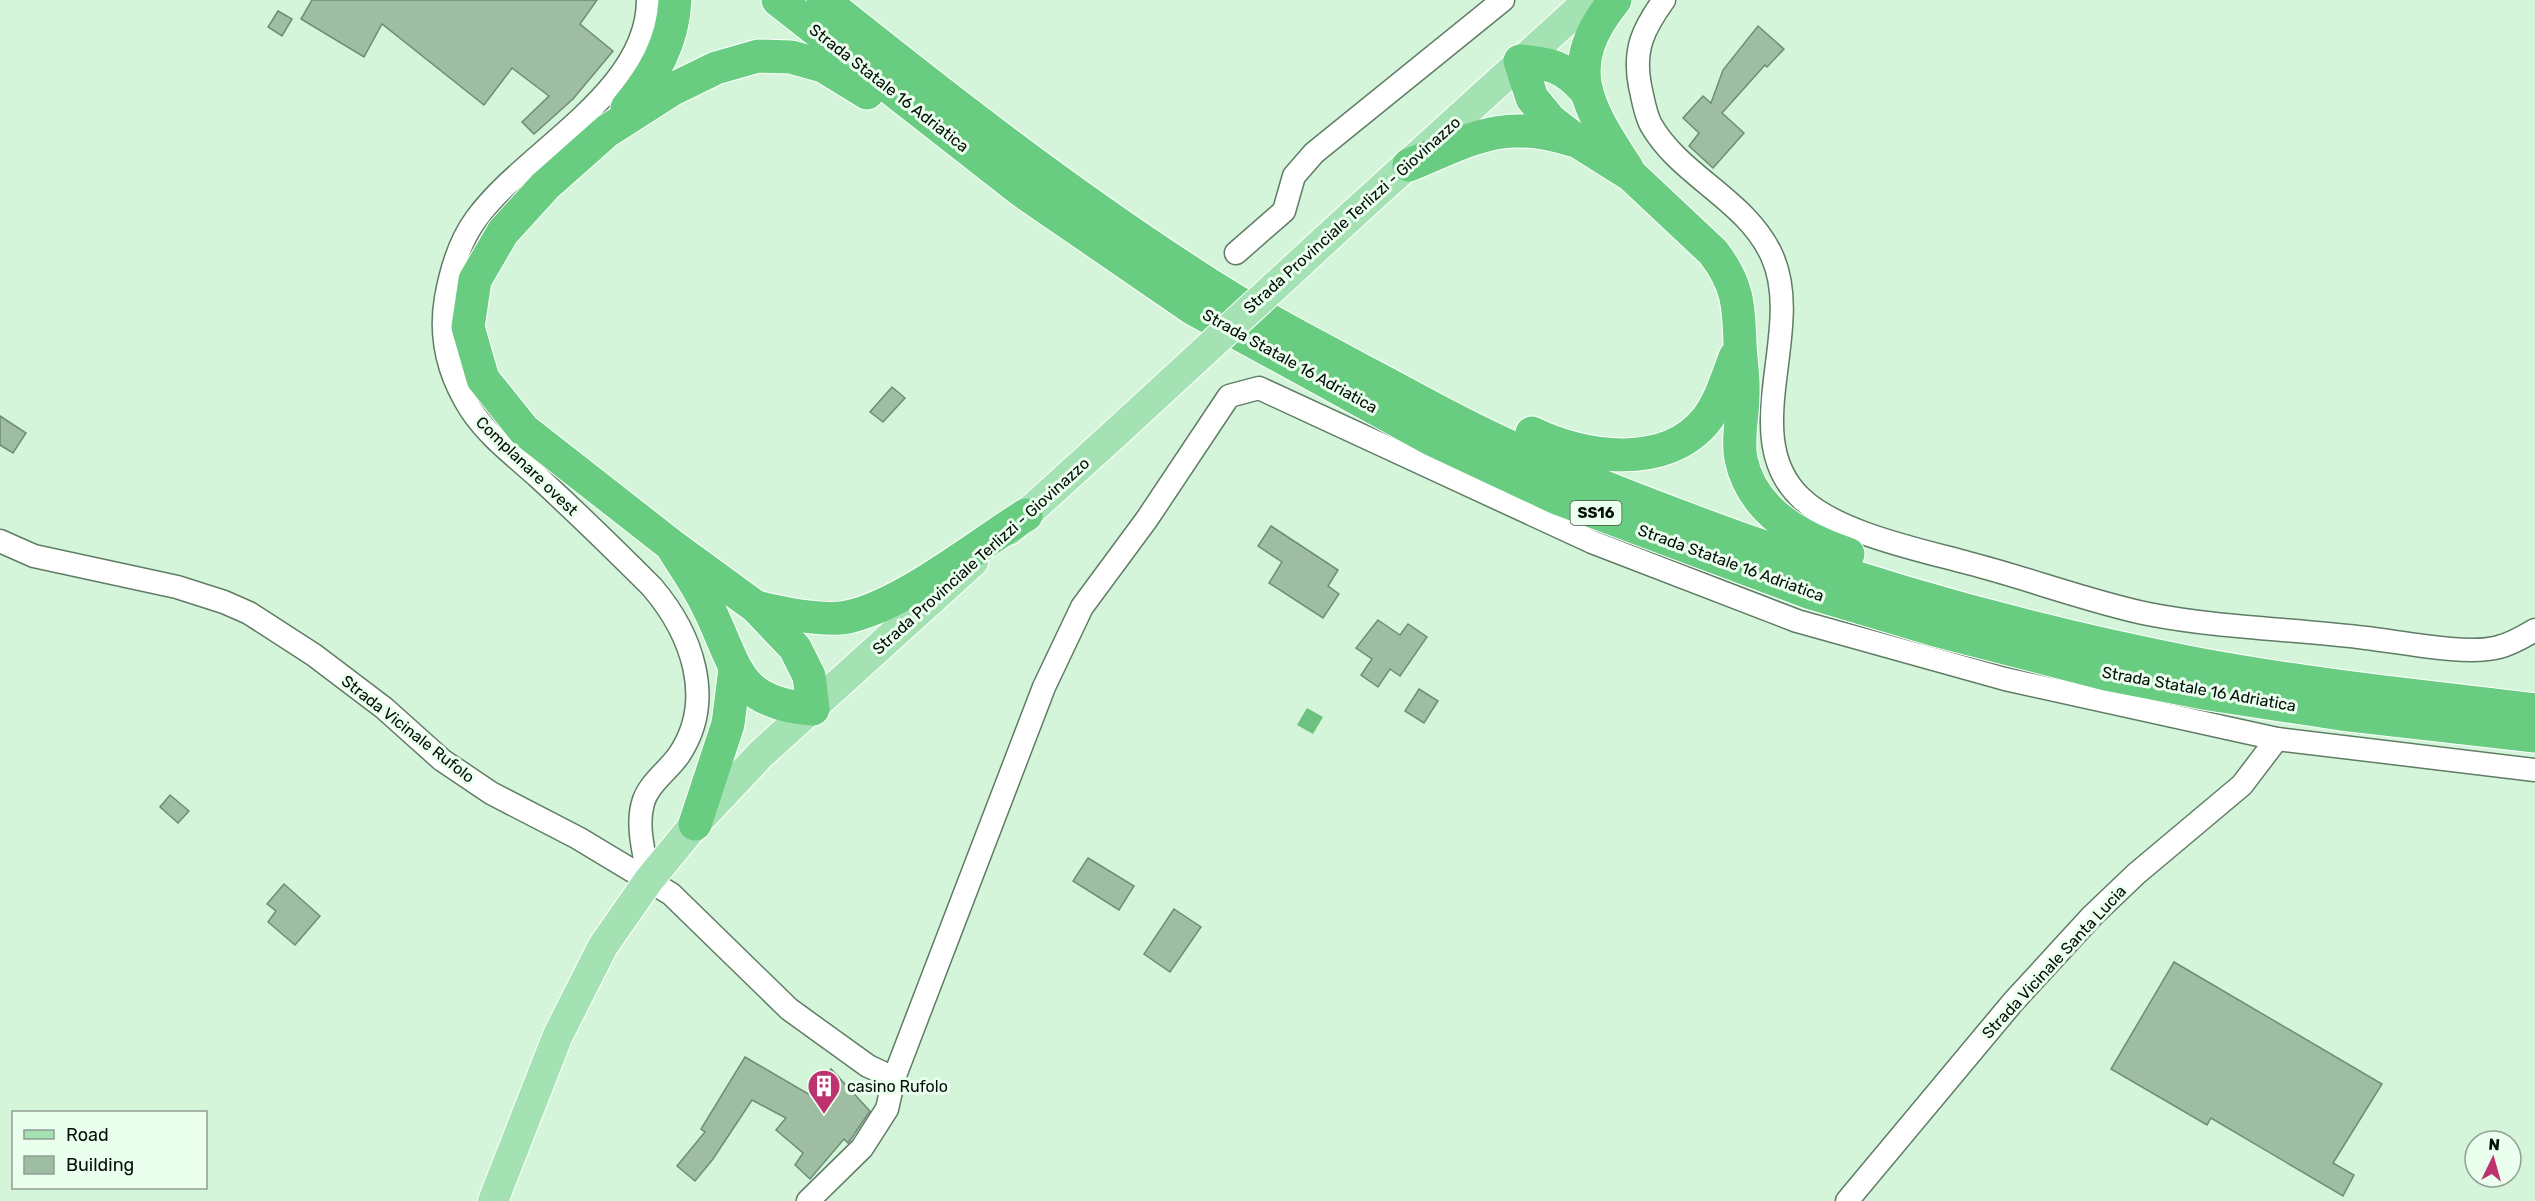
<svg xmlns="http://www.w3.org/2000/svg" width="2535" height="1201" font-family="Rubik,sans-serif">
	<rect width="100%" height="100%" fill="#d5f5da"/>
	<polygon fill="#6ec280" points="1307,708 1323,717 1313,734 1297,725"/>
	<g fill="#9ebda3" stroke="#6f8c74" stroke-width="1.5">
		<polygon points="312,0 597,0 580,24 613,51 573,99 534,134 522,122 549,96 512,68 484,105 382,24 364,57 301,19"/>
		<polygon points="278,11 292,19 282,36 268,27"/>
		<polygon points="1758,26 1784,49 1767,67 1765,65 1722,113 1744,133 1713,168 1689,146 1699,133 1683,118 1703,96 1711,103 1723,70"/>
		<polygon points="892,387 905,398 883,422 870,412"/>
		<polygon points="0,416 26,433 13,453 0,445"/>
		<polygon points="1271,526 1338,570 1328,586 1339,594 1323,618 1269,583 1282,562 1258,546"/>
		<polygon points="1378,620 1400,635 1408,624 1427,637 1400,676 1390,669 1378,687 1361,675 1372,659 1356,648"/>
		<polygon points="1419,689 1438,701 1424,723 1405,711"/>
		<polygon points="170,795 189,811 178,823 160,807"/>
		<polygon points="1088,858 1134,886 1119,910 1073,881"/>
		<polygon points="284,884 320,916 295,945 268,922 276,911 267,904"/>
		<polygon points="1174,909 1201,927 1170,972 1144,954"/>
		<polygon points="2174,962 2382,1084 2333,1163 2354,1175 2343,1196 2211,1118 2207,1125 2111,1069"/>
		<polygon points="745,1057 810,1095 831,1069 870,1111 851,1139 848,1143 844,1139 810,1179 795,1165 803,1153 776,1130 786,1118 752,1100 713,1159 695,1181 677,1166 705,1132 701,1129"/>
	</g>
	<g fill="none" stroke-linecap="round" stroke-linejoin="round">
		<g stroke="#5f7c64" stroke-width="25">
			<g id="minor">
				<path d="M648,0C648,93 525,151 476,219C459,242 451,270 446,298C439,339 449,376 471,410C489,437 515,456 538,477C577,513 615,550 652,587C692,634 716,700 679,755C668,771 648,784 643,803C636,827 645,856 649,880"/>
				<path d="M1664,0C1643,29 1633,50 1640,86C1643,99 1645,114 1651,125C1681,177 1747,200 1772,256C1806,331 1735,438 1802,499C1838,533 1920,550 1968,563C2027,578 2090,602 2148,614C2220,628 2293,629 2366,638C2401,642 2467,656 2499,647C2511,644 2525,636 2535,630"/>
				<polyline points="1236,253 1284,211 1294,176 1314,153 1503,0"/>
				<polyline points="0,541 34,556 177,587 224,602 249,613 314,655 384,708 442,760 491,793 578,838 671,894 789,1009 868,1066 894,1078"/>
				<polyline points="808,1201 862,1148 887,1109 894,1078 1044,687 1082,607 1147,519 1229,396 1259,388 1592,542 1797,621 2005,679 2277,739 2535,770"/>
				<polyline points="1847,1201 2013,1002 2092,916 2136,874 2242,785 2277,739"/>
			</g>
		</g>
		<g stroke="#fff" stroke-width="32">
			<g id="major">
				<polyline points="1350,217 1589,0"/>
				<polyline points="1009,530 1119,430"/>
				<polyline points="493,1201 558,1035 603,946 649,880 695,824 761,754 973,562"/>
			</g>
		</g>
		<g stroke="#fff" stroke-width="35">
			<g id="highway">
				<polyline points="778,0 1022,191 1192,308 1431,439 1557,498 1811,593 1935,630 2106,674 2209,694 2341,714 2535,736"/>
				<path d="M823,0C944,97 1066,192 1196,276C1249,311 1305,340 1361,370C1394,387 1427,406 1461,423C1531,459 1605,488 1679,516C1847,580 2021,630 2197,664C2309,685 2422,696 2535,710"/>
				<path d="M1615,0C1561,66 1586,105 1627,168"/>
				<path d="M1585,90C1563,66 1552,64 1520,61L1532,98L1550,120L1577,141L1631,175L1713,252C1738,284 1739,306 1740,345C1741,362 1744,379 1743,395C1743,416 1737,438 1741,459C1752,512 1801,538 1848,554"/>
				<path d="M627,108C654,75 673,43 675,0"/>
				<path d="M1409,165C1473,139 1502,118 1572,140"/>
				<path d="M1532,433C1583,458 1666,471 1707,419C1721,400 1727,378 1735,357"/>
				<path d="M671,545C683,565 697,584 707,605C738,666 733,703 813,709L809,676L795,648L756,607L671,545L524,430L483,379L468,327L475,280L503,232L545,186L607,131L671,90L716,68L758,56L791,57L823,66L867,93"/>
				<path d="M756,607C781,613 827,623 852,616C907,602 976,546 1026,515"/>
				<polyline points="695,824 728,724 735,669"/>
			</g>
		</g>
		<use href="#minor" stroke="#fff" stroke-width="22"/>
		<use href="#major" stroke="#a4e1b3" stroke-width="30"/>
		<use href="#highway" stroke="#68cd80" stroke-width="33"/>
		<g stroke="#fff" stroke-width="32" stroke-linecap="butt">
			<polyline id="major-bridge" points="1119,430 1350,217"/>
		</g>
		<use href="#major-bridge" stroke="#a4e1b3" stroke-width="30"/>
	</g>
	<defs>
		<g id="building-pin" transform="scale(1.725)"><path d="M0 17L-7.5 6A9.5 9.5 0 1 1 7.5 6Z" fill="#bd336d" stroke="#ebffee"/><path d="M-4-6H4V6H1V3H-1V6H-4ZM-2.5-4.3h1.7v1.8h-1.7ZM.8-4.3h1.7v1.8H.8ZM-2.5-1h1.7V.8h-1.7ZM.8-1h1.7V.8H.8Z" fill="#fff"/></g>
	</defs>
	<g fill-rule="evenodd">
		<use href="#building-pin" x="824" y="1086"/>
	</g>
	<g text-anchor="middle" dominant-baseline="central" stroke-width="6" stroke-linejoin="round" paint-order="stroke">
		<rect fill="#ebffee" stroke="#49564c" stroke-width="1.5" x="1570.5" y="501" width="51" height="24" rx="4.5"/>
		<g font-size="15" font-weight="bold" fill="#040e06">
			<text x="1596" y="513">SS16</text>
		</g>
		<g font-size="16" fill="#040e06" stroke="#ebffee">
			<text transform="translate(889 88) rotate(38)">Strada Statale 16 Adriatica</text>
			<text transform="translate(1352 215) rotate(-42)">Strada Provinciale Terlizzi - Giovinazzo</text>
			<text transform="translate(1290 361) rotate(29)">Strada Statale 16 Adriatica</text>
			<text transform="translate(527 466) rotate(44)">Complanare ovest</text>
			<text transform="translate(981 556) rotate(-42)">Strada Provinciale Terlizzi - Giovinazzo</text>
			<text transform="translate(1731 563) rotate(20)">Strada Statale 16 Adriatica</text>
			<text transform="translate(2199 689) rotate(10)">Strada Statale 16 Adriatica</text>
			<text transform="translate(408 729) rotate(38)">Strada Vicinale Rufolo</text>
			<text transform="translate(2054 962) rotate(-47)">Strada Vicinale Santa Lucia</text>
		</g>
		<g font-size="16" fill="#040e06" stroke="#ebffee" text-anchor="start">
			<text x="847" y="1086">casino Rufolo</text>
		</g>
	</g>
	<rect x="12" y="1111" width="195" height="78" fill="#ebffee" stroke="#8f9f91" stroke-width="1.5"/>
	<rect x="24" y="1130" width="30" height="9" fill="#a4e1b3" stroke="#8f9f91" stroke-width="1.5"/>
	<text x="66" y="1141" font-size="18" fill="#040e06">Road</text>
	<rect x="24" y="1156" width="30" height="18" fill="#9ebda3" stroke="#8f9f91" stroke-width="1.5"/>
	<text x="66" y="1171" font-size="18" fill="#040e06">Building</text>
	<g transform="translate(2493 1159) rotate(5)"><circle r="28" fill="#ebffee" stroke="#8f9f91" stroke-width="1.5"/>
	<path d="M0-4.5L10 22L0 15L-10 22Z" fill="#bd336d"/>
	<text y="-9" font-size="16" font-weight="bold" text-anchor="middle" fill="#040e06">N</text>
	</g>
</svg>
